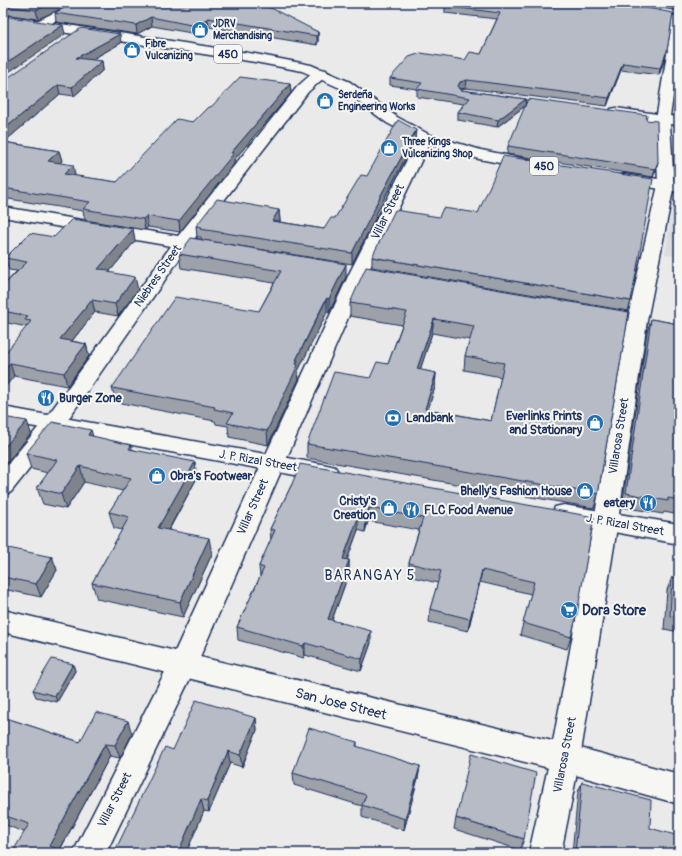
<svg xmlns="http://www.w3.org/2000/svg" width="682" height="856" font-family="Pangolin,sans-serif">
	<rect width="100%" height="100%" fill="#e9eae9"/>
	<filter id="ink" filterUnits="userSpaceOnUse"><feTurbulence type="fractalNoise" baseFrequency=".025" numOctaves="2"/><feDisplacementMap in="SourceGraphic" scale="8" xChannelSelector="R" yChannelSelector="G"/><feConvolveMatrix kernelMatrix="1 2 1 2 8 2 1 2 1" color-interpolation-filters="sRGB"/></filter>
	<g filter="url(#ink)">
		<polygon fill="#dadcde" points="675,192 679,193 679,257 665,254"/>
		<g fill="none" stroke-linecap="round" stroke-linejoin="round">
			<g stroke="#1b2f5e" stroke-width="3">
				<g id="minor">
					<polygon points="78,3 95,3 93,5 65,15 43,28 35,28 33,25 35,22 57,11"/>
					<polygon points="679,13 679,57 670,116 679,117 679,125 670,124 674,185 647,321 618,521 580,758 561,853 529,853 550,758 594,521 627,321 658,185 656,122 616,116 611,115 609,112 611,109 616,108 657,114 673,17 675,15"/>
					<polygon points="321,69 326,70 328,73 326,76 308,92 194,239 223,244 226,248 223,252 217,253 187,248 62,428 11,492 3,495 3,470 46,418 171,246 3,217 3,207 178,236 298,86 316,70"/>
					<polygon points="425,134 430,135 432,138 368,272 196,666 106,853 73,853 172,658 350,272 418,138 420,135"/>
				</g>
			</g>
			<g stroke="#1b2f5e" stroke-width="3">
				<g id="tertiary">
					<polygon points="3,407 327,465 335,467 339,473 335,479 327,481 3,421"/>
					<polygon points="564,505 679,524 679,544 555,521 552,514 555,507"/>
					<polygon points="3,610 565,744 679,774 679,804 565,772 3,632"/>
				</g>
			</g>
			<g stroke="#1b2f5e" stroke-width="3">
				<g id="primary">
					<polygon points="3,15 255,54 311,65 350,82 397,117 430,135 481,150 536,161 539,164 536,167 531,169 479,159 420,141 387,123 340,88 302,71 255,62 3,23"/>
					<polygon points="624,174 679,182 679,192 618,182 616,179 618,176"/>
				</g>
			</g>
			<use href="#minor" fill="#f6f6f2" fill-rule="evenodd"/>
			<use href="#tertiary" fill="#f6f6f2" fill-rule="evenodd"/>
			<use href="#primary" fill="#f6f6f2" fill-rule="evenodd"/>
		</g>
		<g fill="#9da1aa" stroke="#1b2f5e" fill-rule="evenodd">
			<polygon points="74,3 38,19 3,14 3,4"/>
			<polygon points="245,3 318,32 318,41 317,45 209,27 197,34 152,26 137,34 56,22 55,13"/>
			<polygon points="621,3 667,51 665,58 659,75 621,70 607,106 466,88 461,89 461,90 526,99 525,106 497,127 458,120 458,112 464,104 417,97 417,89 390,85 390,78 465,60 481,54 497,19 445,13 445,6"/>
			<polygon points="634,3 679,3 679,11"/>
			<polygon points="121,43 91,60 102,61 103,70 74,96 60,94 4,142 59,151 62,161 60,163 75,175 75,176 117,182 211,107 290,84 291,93 234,160 234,164 180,232 148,227 145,230 85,220 83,211 3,198 3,80"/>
			<polygon points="646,120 656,170 653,177 507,154 508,146"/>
			<polygon points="415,140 376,214 376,217 352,264 202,240 201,237 197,237 196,226 279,210 280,221 280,222 324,229 335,218 367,176"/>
			<polygon points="133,229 135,241 110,271 110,273 138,290 118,316 95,312 72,341 86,344 89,356 67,386 14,376 3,356 27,327 3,322 3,286 17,271 9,270 5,258 54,237"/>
			<polygon points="179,254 346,277 329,313 327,312 326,314 298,371 299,379 268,445 229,437 228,426 216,424 215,421 116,402 112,388 259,311 274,283 181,268"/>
			<polygon points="372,257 631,301 628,311 372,267"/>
			<polygon points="679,293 679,321 677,320"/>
			<path d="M350,303L629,312L598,494L594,508L307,458V444L370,378L388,364L402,325L350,316ZM432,333L470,340L465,356L464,370L501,377L491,421L428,409L435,387L436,373L420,370Z"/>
			<polygon points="651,319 679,324 679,515 664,512 663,514 622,507 647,332"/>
			<polygon points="93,437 131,445 132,449 197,478 169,530 212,554 183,617 97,599 92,583 122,530 114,528 109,512 123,491 84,482 66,509 43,504 37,488 48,473 31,469 26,453"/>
			<polygon points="292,484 594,517 571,637 567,649 520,635 531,594 480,582 468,631 429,622 430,609 438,583 408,576 409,563 419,530 368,521 365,532 358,530 347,560 349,560 349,573 332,620 371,643 361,671 305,655 304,658 238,640 237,627 260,577 259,566 271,540 270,529"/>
			<polygon points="3,555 52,557 57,570 41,597 3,589"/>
			<polygon points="672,577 679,578 679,632 664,629 667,590"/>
			<polygon points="73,664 75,671 57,702 36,697 33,690"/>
			<polygon points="3,717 80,742 132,734 120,758 110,756 60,850 65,853 24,832 3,824"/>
			<polygon points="256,718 257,730 242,767 230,763 209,812 204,811 186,853 114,853 173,750"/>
			<polygon points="357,742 357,747 420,766 418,778 404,830 362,817 362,806 294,785 293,773"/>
			<polygon points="582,782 650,828 679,853 572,853 578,792"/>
			<polygon points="456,818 524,839 520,850 454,829"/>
		</g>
		<g fill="#7f838b" stroke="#1b2f5e">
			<polygon points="53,3 74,3 38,19 36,10"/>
			<polygon points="151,17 152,26 137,34 136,25"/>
			<polygon points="208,18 209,27 197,34 196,26"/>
			<polygon points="63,25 65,34 3,76 3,65"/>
			<polygon points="318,32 318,41 317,45 317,36"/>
			<polygon points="120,34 121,43 78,67 76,58"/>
			<polygon points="667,51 665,58 659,75 660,68"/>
			<polygon points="102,61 103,70 74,96 72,87"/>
			<polygon points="623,63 621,70 607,106 609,98"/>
			<polygon points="467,80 466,88 460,89 458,86 460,82"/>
			<polygon points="290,84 291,93 234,160 234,164 180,232 179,221 231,153"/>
			<polygon points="58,85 60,94 3,143 3,130"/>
			<polygon points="526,99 525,106 497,127 498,120"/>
			<polygon points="416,130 415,140 376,214 376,217 352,264 352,253 375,206"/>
			<polygon points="59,151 62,161 50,171 48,161"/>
			<polygon points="658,162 656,170 653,177 655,169"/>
			<polygon points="73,165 75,175 66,184 64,174"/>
			<polygon points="279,210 280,221 272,232 272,221"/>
			<polygon points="146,216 148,227 145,230 143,219"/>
			<polygon points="133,229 135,241 110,271 112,283 98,269"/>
			<polygon points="346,264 346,277 329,313 329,299"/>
			<polygon points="135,277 138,290 118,316 115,304"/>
			<polygon points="327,298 327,312 298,371 299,379 268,445 267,431 296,364 296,360"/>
			<polygon points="92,300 95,312 63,352 60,339"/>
			<polygon points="434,319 432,333 416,383 417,369"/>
			<polygon points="86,344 89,356 67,386 64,373"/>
			<polygon points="10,363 14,376 3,390 3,372"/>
			<polygon points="436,373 435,387 424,423 425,409"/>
			<polygon points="27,421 31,433 3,468 3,449"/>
			<polygon points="91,430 96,446 88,435"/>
			<polygon points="195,462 197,478 161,543 158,528"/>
			<polygon points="80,466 84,482 66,509 61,494"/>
			<polygon points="369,508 368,521 365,532 366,519"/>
			<polygon points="358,518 358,530 343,571 343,559"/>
			<polygon points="209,538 212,554 183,617 180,602"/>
			<polygon points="52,557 57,570 41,597 36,584"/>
			<polygon points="349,560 349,573 328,631 328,619"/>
			<polygon points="482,570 480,582 468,631 470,619"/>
			<polygon points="371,631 371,643 361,671 362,659"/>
			<polygon points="305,643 305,655 304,658 303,646"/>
			<polygon points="73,664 75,671 57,702 55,696"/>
			<polygon points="256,718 257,730 242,767 240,755"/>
			<polygon points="128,721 132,734 120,758 115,745"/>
			<polygon points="105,744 110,756 58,853 49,846"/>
			<polygon points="228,751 230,763 209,812 207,801"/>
			<polygon points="420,766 418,778 404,830 405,819"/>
			<polygon points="201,799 204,811 186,853 178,853"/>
		</g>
		<g fill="#b6bbc6" stroke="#1b2f5e" fill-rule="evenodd">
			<polygon points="4,3 53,3 36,10 3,6 3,4"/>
			<polygon points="77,3 245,3 271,8 318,32 317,36 208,18 196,26 151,17 136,25 55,13 64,8"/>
			<polygon points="447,3 621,3 673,13 667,51 660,68 623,63 609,98 467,80 460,82 458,86 461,90 526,99 498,120 458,112 470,98 417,89 422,83 390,78 409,57 421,53 465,60 470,52 481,54 500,13 445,6"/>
			<polygon points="671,3 679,3 679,5"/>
			<polygon points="3,16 63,25 3,65"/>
			<polygon points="81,28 120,34 76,58 102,61 72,87 58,85 3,130 3,80 6,79"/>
			<polygon points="240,77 290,84 231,153 234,153 179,221 146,216 143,219 83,209 90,202 3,188 3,142 59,151 48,161 73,165 64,174 117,182 177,119 193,122 208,107 211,107"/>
			<polygon points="528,99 647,115 646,120 657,121 658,162 655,169 508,146"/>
			<polygon points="398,120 416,130 375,206 376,206 352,253 200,229 202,227 196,226 217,199 279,210 272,221 324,229 331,218 335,218 361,175 367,176"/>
			<polygon points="503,156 653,179 631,301 372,257 395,210 439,217 443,208 478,213"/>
			<polygon points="72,219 133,229 98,269 110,270 108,272 135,277 115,304 92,300 60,339 86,344 64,373 10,363 3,372 3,356 31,321 25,320 28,316 3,311 3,286 27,262 5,258 30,233 54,237"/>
			<polygon points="191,238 346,264 329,299 327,298 325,301 296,360 298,360 296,364 298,365 267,431 227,423 233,413 214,409 215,407 112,388 175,297 259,311 281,271 179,254"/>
			<path d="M366,267L629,312L598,494L307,444L334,372L370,378L377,362L388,364L407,312L350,303ZM434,319L474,326L465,356L504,363L491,421L425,409L436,373L417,369Z"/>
			<polygon points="651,319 679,324 679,500 668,498 668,501 626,493"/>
			<polygon points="3,417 27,421 3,449"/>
			<polygon points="52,422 91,430 88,435 131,445 129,449 195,462 158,528 209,538 180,602 92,583 129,517 109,512 131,478 80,466 61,494 37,488 57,460 26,453"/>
			<polygon points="300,464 594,517 577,614 571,637 523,623 534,582 482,570 470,619 430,609 441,571 409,563 423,518 369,508 366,519 358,518 343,559 349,560 328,619 371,631 362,659 305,643 303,646 237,627 264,568 259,566 275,530 270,529 292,484"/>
			<polygon points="8,548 52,557 36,584 3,577 3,555"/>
			<polygon points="672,577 679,578 679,618 670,616"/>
			<polygon points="52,659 73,664 55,696 33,690"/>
			<polygon points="196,700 256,718 240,755 228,751 207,801 201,799 178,853 114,853 165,747 173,750"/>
			<polygon points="96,712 128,721 115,745 105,744 49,846 64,851 63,853 12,853 29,824 3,815 3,717 80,742"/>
			<polygon points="309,728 357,742 356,746 420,766 405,819 362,805 366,795 293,773"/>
			<polygon points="471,754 536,773 524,839 456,818"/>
			<polygon points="582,782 651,800 650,828 679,836 679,853 575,853"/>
		</g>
	</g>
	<defs>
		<g id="shop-disc" transform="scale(0.9)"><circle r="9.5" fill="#1f6fb2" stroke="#f6f6f2"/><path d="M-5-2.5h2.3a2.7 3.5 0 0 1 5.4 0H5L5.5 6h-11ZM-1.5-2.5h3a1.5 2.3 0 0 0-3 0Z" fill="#fff"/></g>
		<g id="restaurant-disc" transform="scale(0.9)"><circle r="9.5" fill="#1f6fb2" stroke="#f6f6f2"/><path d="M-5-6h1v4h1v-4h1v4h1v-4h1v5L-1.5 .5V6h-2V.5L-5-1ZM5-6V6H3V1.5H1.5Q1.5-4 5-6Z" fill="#fff"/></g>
		<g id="bank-disc" transform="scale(0.9)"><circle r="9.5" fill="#1f6fb2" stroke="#f6f6f2"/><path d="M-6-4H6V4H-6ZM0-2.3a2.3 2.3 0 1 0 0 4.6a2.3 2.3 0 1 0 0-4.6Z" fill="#fff"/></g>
		<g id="supermarket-disc" transform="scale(0.9)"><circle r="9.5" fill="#1f6fb2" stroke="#f6f6f2"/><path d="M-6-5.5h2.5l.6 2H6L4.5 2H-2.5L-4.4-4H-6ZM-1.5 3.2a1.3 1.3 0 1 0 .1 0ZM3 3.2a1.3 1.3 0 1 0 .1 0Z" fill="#fff"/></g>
	</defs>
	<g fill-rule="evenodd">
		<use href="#shop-disc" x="200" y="30"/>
		<use href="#shop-disc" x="132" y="50"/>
		<use href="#shop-disc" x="325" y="101"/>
		<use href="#shop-disc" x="389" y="148"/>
		<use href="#restaurant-disc" x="46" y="398"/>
		<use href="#bank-disc" x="393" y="418"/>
		<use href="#shop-disc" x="595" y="423"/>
		<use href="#shop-disc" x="157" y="476"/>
		<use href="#shop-disc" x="585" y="491"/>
		<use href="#restaurant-disc" x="648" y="503"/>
		<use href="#shop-disc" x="389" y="508"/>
		<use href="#restaurant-disc" x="411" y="510"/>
		<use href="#supermarket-disc" x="569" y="610"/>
	</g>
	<g text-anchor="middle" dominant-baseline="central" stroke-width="4" stroke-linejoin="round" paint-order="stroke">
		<g font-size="10" font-weight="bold" fill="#1b2f5e" stroke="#f6f6f2" text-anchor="start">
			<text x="213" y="24">JDRV<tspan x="213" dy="12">Merchandising</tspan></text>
			<text x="145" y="44">Fibre<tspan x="145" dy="12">Vulcanizing</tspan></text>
			<text x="338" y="95">Serdeña<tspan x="338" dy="12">Engineering Works</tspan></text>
			<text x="402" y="142">Three Kings<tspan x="402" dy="12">Vulcanizing Shop</tspan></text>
		</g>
		<g fill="#f6f6f2" stroke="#5d6b8a" stroke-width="1">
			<rect x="214" y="45" width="28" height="18" rx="3"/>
			<rect x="530" y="157" width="28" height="18" rx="3"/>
		</g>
		<g font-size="11" font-weight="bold" fill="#1b2f5e">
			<text x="228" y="54">450</text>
			<text x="544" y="166">450</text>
		</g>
		<g font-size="12" fill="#1b2f5e" stroke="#f6f6f2">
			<text transform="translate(388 212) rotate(-64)">Villar Street</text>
			<text transform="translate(158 276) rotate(-55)">Niebres Street</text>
			<text transform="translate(619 436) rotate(-81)">Villarosa Street</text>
			<text transform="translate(258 461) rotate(10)">J. P. Rizal Street</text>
			<text transform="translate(253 507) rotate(-66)">Villar Street</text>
			<text transform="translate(625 525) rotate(10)">J. P. Rizal Street</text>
			<text transform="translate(565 755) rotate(-79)">Villarosa Street</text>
			<text transform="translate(115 800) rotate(-63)">Villar Street</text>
		</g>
		<g font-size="12" font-weight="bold" fill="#1b2f5e" stroke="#f6f6f2" text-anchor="start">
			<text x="59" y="398">Burger Zone</text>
			<text x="582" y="416" text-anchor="end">Everlinks Prints<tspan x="582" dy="14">and Stationary</tspan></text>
			<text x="406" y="418">Landbank</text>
			<text x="170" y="476">Obra's Footwear</text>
			<text x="572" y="491" text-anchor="end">Bhelly's Fashion House</text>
			<text x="376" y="501" text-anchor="end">Cristy's<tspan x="376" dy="14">Creation</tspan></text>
			<text x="635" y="503" text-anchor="end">eatery</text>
			<text x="424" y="510">FLC Food Avenue</text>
		</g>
		<g font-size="14" letter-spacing="1" fill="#1b2f5e" stroke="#f6f6f2">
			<text x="370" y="575">BARANGAY 5</text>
		</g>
		<g font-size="14" font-weight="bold" fill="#1b2f5e" stroke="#f6f6f2" text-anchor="start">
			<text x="582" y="610">Dora Store</text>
		</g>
		<g font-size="14" fill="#1b2f5e" stroke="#f6f6f2">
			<text transform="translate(341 704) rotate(14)">San Jose Street</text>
		</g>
	</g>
	<rect width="682" height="856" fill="none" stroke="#f6f6f2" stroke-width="16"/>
	<rect x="8" y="8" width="666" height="840" fill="none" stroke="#1b2f5e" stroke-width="1.5" filter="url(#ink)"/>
</svg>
